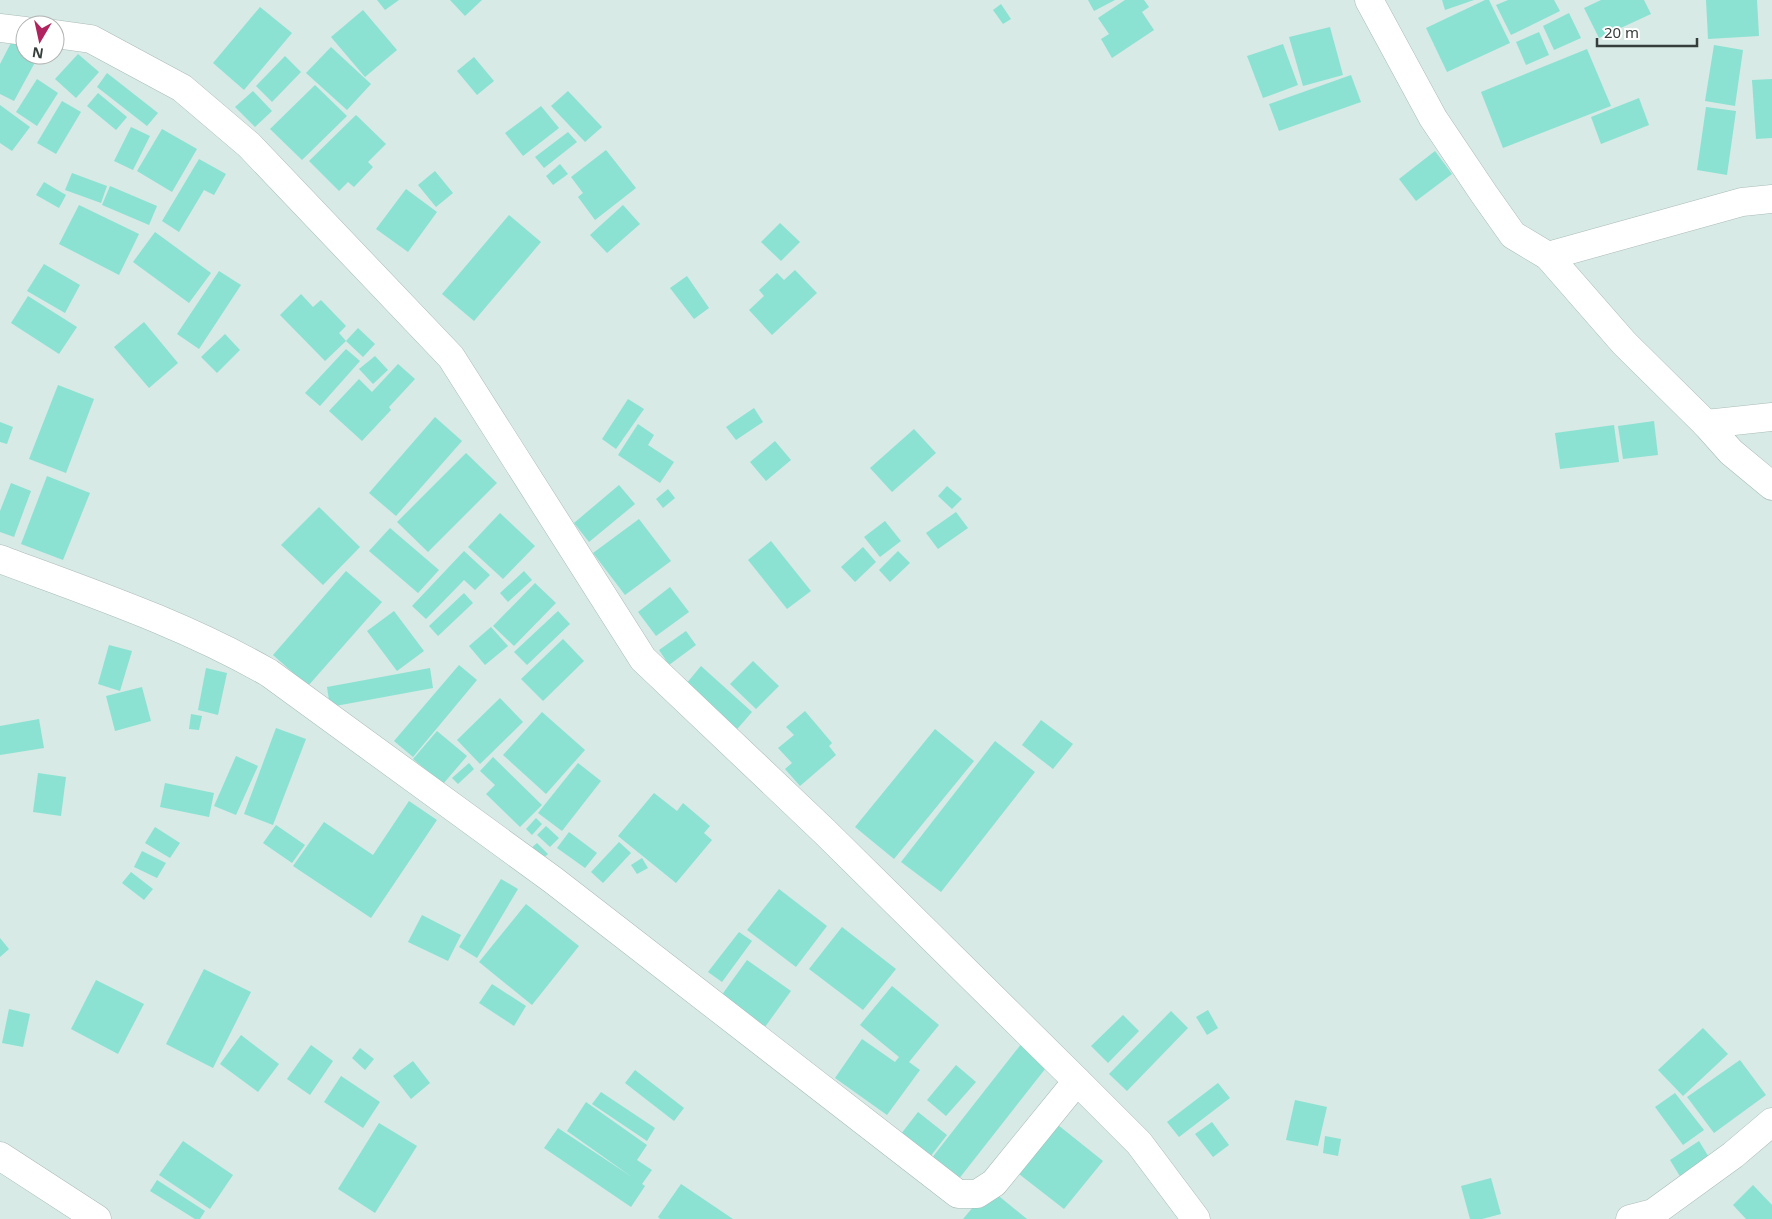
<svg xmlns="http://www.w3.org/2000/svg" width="1772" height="1219" font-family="'Noto Sans',sans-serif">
	<rect width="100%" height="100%" fill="#d7eae5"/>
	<g fill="#8be2d2">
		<polygon points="377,0 399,0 385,10"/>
		<polygon points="450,0 482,0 465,16"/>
		<polygon points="1088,0 1115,0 1094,11"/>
		<polygon points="1125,0 1144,0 1149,7 1142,12 1154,30 1112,58 1101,39 1109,34 1098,18"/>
		<polygon points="1442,0 1474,0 1445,10"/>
		<polygon points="1485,0 1489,0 1510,43 1447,72 1426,28"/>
		<polygon points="1508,0 1554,0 1560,11 1511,35 1496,5"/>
		<polygon points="1601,0 1644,0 1651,14 1599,38 1584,8"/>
		<polygon points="1706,0 1757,0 1759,36 1708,39"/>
		<polygon points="1001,4 1011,19 1003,24 993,10"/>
		<polygon points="260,7 292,33 244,90 213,63"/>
		<polygon points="363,10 397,50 365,77 331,37"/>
		<polygon points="1569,13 1581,38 1554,50 1543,26"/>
		<polygon points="1330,27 1343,75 1303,86 1289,37"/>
		<polygon points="1539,32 1549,55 1526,65 1516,42"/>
		<polygon points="13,39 25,45 25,55 39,55 14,101 0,94 0,64"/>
		<polygon points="1283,44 1298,85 1263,98 1247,56"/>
		<polygon points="1714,45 1743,50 1735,106 1705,101"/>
		<polygon points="331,47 371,84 347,110 306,73"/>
		<polygon points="1587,49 1611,106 1503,148 1481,92"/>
		<polygon points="78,54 99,72 76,98 55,79"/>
		<polygon points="285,56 301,72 272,102 256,86"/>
		<polygon points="474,57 494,81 477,95 457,71"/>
		<polygon points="107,73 158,113 147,126 97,87"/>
		<polygon points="1351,75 1361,102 1279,131 1269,104"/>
		<polygon points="37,79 58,93 37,126 16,112"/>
		<polygon points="1772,79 1772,138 1756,139 1752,80"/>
		<polygon points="315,85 347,116 302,160 270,129"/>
		<polygon points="253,91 272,111 255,127 235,107"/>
		<polygon points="568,91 602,127 585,142 551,106"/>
		<polygon points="98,93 127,117 116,130 87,106"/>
		<polygon points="1639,98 1649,125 1601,144 1591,117"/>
		<polygon points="62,101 81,112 56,154 37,143"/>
		<polygon points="0,105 30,127 12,151 0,143"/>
		<polygon points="541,106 559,128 523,156 505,133"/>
		<polygon points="1706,107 1736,111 1727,175 1697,170"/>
		<polygon points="356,115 386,144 368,162 373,167 354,187 348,182 339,191 309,161"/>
		<polygon points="131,127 150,136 133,170 114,161"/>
		<polygon points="162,129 197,149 172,192 137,171"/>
		<polygon points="568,132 577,142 544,168 535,157"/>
		<polygon points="606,150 636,188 595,220 578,197 583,193 571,177"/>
		<polygon points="1435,151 1452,174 1416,201 1399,179"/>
		<polygon points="199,159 226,174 214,195 204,190 179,232 162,221"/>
		<polygon points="560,164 568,174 553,185 546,176"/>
		<polygon points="435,171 453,193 436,207 418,185"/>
		<polygon points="72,173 107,186 101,203 65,190"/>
		<polygon points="44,182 66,195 59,208 36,195"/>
		<polygon points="110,186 157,206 149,225 102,205"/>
		<polygon points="406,189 437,212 408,252 376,229"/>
		<polygon points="79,205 139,234 119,275 59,244"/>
		<polygon points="623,205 640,224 607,253 590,235"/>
		<polygon points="509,215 541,242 474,321 442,294"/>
		<polygon points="780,223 800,242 781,261 761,242"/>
		<polygon points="155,232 211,273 189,303 133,262"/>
		<polygon points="44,264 80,285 65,313 27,291"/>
		<polygon points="795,270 817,293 772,335 749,310 764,296 759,290 777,273 784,280"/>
		<polygon points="219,271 241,285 199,349 177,334"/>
		<polygon points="687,276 709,308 694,319 670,288"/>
		<polygon points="301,294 313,307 321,300 346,326 339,333 346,341 358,328 375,344 363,357 346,341 325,361 280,315"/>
		<polygon points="28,296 77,327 59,354 11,323"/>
		<polygon points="144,322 178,363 149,388 114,347"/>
		<polygon points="225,334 240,350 217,373 201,357"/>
		<polygon points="346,349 360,361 320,406 305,393"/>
		<polygon points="375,356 388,370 373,384 359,369"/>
		<polygon points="398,364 415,379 389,407 391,410 362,441 329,411 359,379 372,392"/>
		<polygon points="58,385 94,399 66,473 29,459"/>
		<polygon points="628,399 644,409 616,449 602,439"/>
		<polygon points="754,408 763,422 736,440 726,427"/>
		<polygon points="435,417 462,441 396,516 369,493"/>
		<polygon points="1654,421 1658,455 1623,459 1618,426"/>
		<polygon points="0,422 13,427 7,444 0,442"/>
		<polygon points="638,424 654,435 648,445 674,462 660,483 618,455"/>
		<polygon points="1614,425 1619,462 1560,469 1555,433"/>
		<polygon points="914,429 936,453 892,492 870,468"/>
		<polygon points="775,441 791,460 766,481 750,462"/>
		<polygon points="466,453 497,483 428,552 397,522"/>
		<polygon points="47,476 90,493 63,560 21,544"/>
		<polygon points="11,483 31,491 14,537 0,532 0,511"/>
		<polygon points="619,485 635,504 589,542 574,523"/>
		<polygon points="947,486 962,499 952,509 938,496"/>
		<polygon points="668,489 675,498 663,508 656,499"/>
		<polygon points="319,507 360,547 323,585 281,545"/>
		<polygon points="956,512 968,528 938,549 926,533"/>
		<polygon points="500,513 535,546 503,579 468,547"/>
		<polygon points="639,519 671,561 625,595 593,553"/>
		<polygon points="885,521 901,541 880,557 864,537"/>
		<polygon points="390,528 439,570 418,593 369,551"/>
		<polygon points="771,541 811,591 787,609 748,560"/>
		<polygon points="863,547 876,562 855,582 841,567"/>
		<polygon points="464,551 490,575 475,590 464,580 426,619 412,606"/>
		<polygon points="898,551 910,563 890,582 879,570"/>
		<polygon points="346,571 382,602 308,686 273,655"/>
		<polygon points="524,571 532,580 508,602 500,593"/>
		<polygon points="535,583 556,603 514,646 493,626"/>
		<polygon points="670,587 689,612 656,636 638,612"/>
		<polygon points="464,593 473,603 438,636 429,626"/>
		<polygon points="394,611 424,651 397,671 367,631"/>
		<polygon points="558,611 570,624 527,665 514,652"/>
		<polygon points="491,627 508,646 485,665 469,646"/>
		<polygon points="686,631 696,645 669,665 659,650"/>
		<polygon points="563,639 584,661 543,701 521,679"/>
		<polygon points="109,645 132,651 120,691 98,684"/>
		<polygon points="753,661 779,686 756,709 730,684"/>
		<polygon points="459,665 477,680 413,757 394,741"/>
		<polygon points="701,666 752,712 732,735 681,690"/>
		<polygon points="206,668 227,673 218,715 198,710"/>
		<polygon points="430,668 433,688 330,707 327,687"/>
		<polygon points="142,687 151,721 115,731 106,696"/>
		<polygon points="500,698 523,722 480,764 457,740"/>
		<polygon points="805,711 832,743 829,746 836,755 800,786 785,769 792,763 778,748 794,735 786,727"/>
		<polygon points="542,712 585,750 546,794 503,755"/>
		<polygon points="191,714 202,716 199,730 189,729"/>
		<polygon points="39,719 44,748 0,755 0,726"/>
		<polygon points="1041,720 1073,744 1053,769 1022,745"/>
		<polygon points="276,728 306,739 273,825 244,814"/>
		<polygon points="935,729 974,761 894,859 855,827"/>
		<polygon points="437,731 467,756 443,784 413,759"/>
		<polygon points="995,741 1035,772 941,892 901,862"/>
		<polygon points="236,756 258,766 236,815 214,806"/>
		<polygon points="493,757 542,805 520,827 486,794 495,785 480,771"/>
		<polygon points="469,763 474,769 458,784 452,778"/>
		<polygon points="578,763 601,781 562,831 538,813"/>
		<polygon points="38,773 66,777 61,816 33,812"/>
		<polygon points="165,783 214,793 209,817 160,807"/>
		<polygon points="654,793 677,811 683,803 710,826 704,833 712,840 676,883 618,836"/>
		<polygon points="409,801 437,820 371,918 293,866 324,822 373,855"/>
		<polygon points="536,818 542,824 532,835 526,829"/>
		<polygon points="276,825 305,845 292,863 263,843"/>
		<polygon points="546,826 559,838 550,847 537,835"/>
		<polygon points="155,827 180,843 170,858 145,843"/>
		<polygon points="569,832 597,853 585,868 557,848"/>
		<polygon points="619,842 631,853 603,883 591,872"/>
		<polygon points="537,843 548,854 540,861 529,850"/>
		<polygon points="142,851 166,863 157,878 134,867"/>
		<polygon points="642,858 648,868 637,874 631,865"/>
		<polygon points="131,872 153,889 144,900 122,883"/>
		<polygon points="501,879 518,889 477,958 459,947"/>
		<polygon points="779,889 827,926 796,967 747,930"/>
		<polygon points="526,904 579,946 532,1005 479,962"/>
		<polygon points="422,915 461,935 448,961 408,942"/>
		<polygon points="842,927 896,969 863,1010 809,969"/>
		<polygon points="739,932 752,941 722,982 708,972"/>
		<polygon points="0,938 9,949 0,957"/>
		<polygon points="747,960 791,991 765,1027 721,996"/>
		<polygon points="204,969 251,992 213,1068 166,1044"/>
		<polygon points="96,980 144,1004 118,1054 71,1029"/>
		<polygon points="492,984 526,1006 514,1026 479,1003"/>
		<polygon points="892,986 939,1025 909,1062 920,1070 887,1115 835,1078 862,1039 895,1062 899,1057 860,1025"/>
		<polygon points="9,1009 30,1014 23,1047 2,1043"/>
		<polygon points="1208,1010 1218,1028 1207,1035 1196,1017"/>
		<polygon points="1171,1011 1188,1028 1127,1091 1109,1074"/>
		<polygon points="1123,1015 1139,1031 1108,1063 1091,1046"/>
		<polygon points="1703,1028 1728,1054 1683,1096 1658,1070"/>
		<polygon points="241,1035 279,1064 258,1092 220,1064"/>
		<polygon points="1022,1043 1049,1064 958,1180 931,1159"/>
		<polygon points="311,1045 333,1061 310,1095 287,1079"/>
		<polygon points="360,1048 374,1059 365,1070 352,1058"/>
		<polygon points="1740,1060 1766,1095 1714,1133 1687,1097"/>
		<polygon points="413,1061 430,1083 411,1099 393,1076"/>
		<polygon points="956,1065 976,1082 946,1116 927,1100"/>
		<polygon points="635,1070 684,1108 674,1121 625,1083"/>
		<polygon points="341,1076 380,1102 363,1128 324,1102"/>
		<polygon points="1218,1083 1230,1098 1179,1137 1167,1122"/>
		<polygon points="601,1092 655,1128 647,1141 592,1104"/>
		<polygon points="1675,1093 1704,1130 1683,1145 1655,1107"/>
		<polygon points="1295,1100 1327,1107 1318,1146 1286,1140"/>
		<polygon points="586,1102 647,1145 637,1160 652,1170 642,1184 645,1186 631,1207 544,1148 558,1128 632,1177 567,1131"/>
		<polygon points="918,1112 947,1135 930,1157 901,1134"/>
		<polygon points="1212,1122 1229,1145 1213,1157 1195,1134"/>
		<polygon points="379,1123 417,1146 375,1213 338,1189"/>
		<polygon points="1058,1125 1103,1161 1064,1209 1019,1174"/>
		<polygon points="1325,1136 1341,1139 1338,1156 1323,1153"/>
		<polygon points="183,1141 233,1175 210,1209 159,1175"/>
		<polygon points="1699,1141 1710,1159 1681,1178 1670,1160"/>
		<polygon points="1491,1178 1501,1214 1482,1219 1470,1219 1461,1186"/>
		<polygon points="157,1180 205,1211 200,1219 195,1219 150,1191"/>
		<polygon points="681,1184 733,1219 660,1219 658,1217"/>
		<polygon points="1753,1185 1772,1205 1772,1219 1746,1219 1733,1205"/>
		<polygon points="989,1188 1027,1219 963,1219"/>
	</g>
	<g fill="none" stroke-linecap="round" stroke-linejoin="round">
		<g stroke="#aabcb8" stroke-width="29">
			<g id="minor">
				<polyline points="1369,0 1433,118 1484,194 1513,235 1548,256 1624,343 1706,424 1731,452 1772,486"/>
				<polyline points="0,28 25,31"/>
				<polyline points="55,34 91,39 182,88 249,145 451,357 643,659 825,832 1077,1081 1139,1143 1196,1219"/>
				<polyline points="1548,256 1742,202 1772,199"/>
				<polyline points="1706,424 1772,417"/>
				<path d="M0,559C91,593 184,624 269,673L553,880L958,1194H977L994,1183L1077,1081"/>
				<polyline points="0,1156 97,1219"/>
				<polyline points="1630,1219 1653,1213 1733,1155 1772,1122"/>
			</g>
		</g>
		<use href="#minor" stroke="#fff" stroke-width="28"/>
	</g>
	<g transform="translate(40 40) rotate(189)"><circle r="24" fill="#ffffff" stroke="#afb2b1"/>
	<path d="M0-4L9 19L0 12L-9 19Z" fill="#af235e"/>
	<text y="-8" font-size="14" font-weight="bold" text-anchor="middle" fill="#363e3c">N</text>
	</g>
	<path d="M1597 38v8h100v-8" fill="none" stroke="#363e3c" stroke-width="2.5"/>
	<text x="1604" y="38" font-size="15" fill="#363e3c" stroke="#ffffff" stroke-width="4" paint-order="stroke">20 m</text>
</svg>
